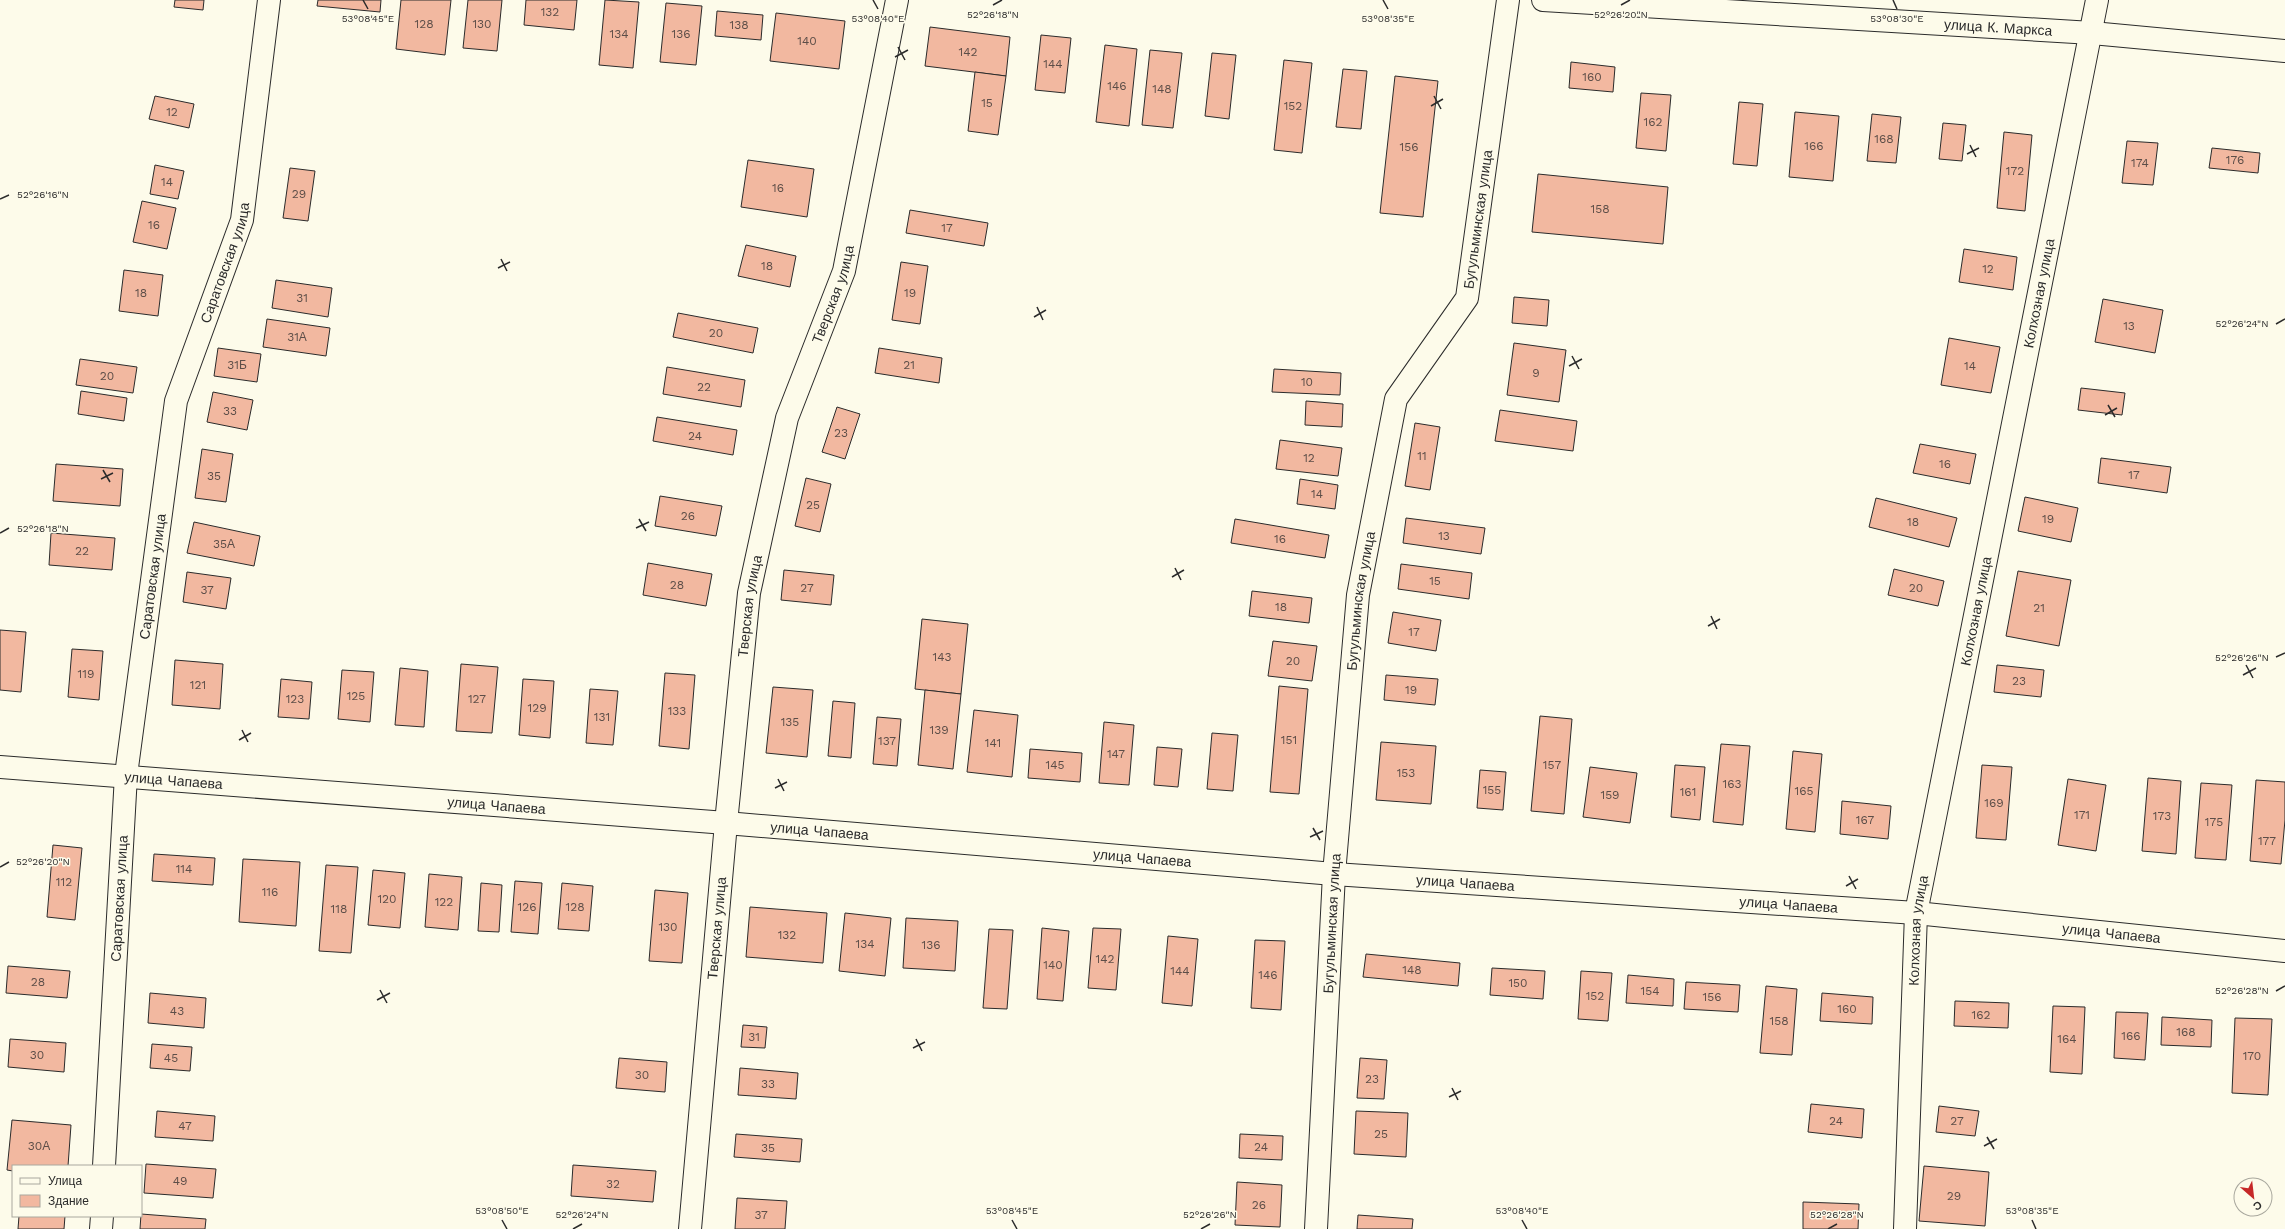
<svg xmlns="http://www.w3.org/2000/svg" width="2285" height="1229" font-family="'Work Sans',sans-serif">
	<rect width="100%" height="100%" fill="#fdfbea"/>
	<g fill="#f2b8a0" stroke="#2b2b2b">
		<polygon points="175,0 204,0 203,10 174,7"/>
		<polygon points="318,0 381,0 380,12 317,6"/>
		<polygon points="401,0 451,0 445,55 396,49"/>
		<polygon points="468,0 502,0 497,51 463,48"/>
		<polygon points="526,0 577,0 574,30 524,25"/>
		<polygon points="605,0 639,2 633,68 599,65"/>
		<polygon points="666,3 702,6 696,65 660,62"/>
		<polygon points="717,11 763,15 761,40 715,36"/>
		<polygon points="776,13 845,21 839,69 770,61"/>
		<polygon points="930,27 1010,37 1006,76 925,66"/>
		<polygon points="1041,35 1071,38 1065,93 1035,90"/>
		<polygon points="1105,45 1137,49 1129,126 1096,122"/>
		<polygon points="1150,50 1182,53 1173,128 1142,125"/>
		<polygon points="1212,53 1236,55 1229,119 1205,116"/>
		<polygon points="1284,60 1312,63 1302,153 1274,150"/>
		<polygon points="1571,62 1615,67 1613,92 1569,88"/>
		<polygon points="1343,69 1367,71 1361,129 1336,127"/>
		<polygon points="975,72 1006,76 998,135 968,131"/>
		<polygon points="1395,76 1438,81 1423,217 1380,213"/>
		<polygon points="1641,93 1671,95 1666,151 1636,148"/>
		<polygon points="155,96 194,104 189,128 149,119"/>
		<polygon points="1739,102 1763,104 1757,166 1733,164"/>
		<polygon points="1795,112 1839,116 1833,181 1789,177"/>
		<polygon points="1872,114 1901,117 1896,163 1867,161"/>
		<polygon points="1943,123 1966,125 1962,161 1939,159"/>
		<polygon points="2004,132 2032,135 2025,211 1997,208"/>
		<polygon points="2127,141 2158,143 2153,185 2122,183"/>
		<polygon points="2212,148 2260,153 2258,173 2209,168"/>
		<polygon points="748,160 814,169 807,217 741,207"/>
		<polygon points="155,165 184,171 178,199 150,194"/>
		<polygon points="290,168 315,171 308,221 283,218"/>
		<polygon points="1538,174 1668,187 1663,244 1532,232"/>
		<polygon points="142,201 176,208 167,249 133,242"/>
		<polygon points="910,210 988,223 984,246 906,233"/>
		<polygon points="746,245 796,256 790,287 738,276"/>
		<polygon points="1964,249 2017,257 2013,290 1959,282"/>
		<polygon points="901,262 928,266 920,324 892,320"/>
		<polygon points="124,270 163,275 158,316 119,311"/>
		<polygon points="276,280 332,288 328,317 272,308"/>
		<polygon points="1514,297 1549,300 1547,326 1512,323"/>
		<polygon points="2103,299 2163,310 2155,353 2095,342"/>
		<polygon points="678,313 758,328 753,353 673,337"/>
		<polygon points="267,319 330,328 326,356 263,347"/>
		<polygon points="1949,338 2000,347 1991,393 1941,385"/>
		<polygon points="1514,343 1566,350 1559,402 1507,395"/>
		<polygon points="218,348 261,354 257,382 214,376"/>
		<polygon points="879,348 942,358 939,383 875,373"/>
		<polygon points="80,359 137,367 133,393 76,385"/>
		<polygon points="667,367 745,380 741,407 663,394"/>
		<polygon points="1274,369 1341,373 1340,395 1272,392"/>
		<polygon points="2081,388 2125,393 2122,415 2078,410"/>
		<polygon points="81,391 127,398 124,421 78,414"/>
		<polygon points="213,392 253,400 247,430 207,422"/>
		<polygon points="1306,401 1343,404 1342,427 1305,425"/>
		<polygon points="837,407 860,414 845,459 822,452"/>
		<polygon points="1500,410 1577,421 1573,451 1495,441"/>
		<polygon points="657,417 737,430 733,455 653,441"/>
		<polygon points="1415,423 1440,427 1430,490 1405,486"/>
		<polygon points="1280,440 1342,448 1338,476 1276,469"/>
		<polygon points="1920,444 1976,454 1970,484 1913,473"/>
		<polygon points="202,449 233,454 226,502 195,498"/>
		<polygon points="2101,458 2171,467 2167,493 2098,483"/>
		<polygon points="56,464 123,469 120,506 53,501"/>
		<polygon points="806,478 831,484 820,532 795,526"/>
		<polygon points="1300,479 1338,485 1335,509 1297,504"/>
		<polygon points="660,496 722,506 716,536 655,526"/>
		<polygon points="2025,497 2078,508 2071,542 2018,531"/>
		<polygon points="1876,498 1957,518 1949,547 1869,527"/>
		<polygon points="1406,518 1485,528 1481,554 1403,543"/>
		<polygon points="1235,519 1329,535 1325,558 1231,543"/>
		<polygon points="194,522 260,536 254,566 187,553"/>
		<polygon points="51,533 115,538 112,570 49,565"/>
		<polygon points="648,563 712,574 706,606 643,595"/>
		<polygon points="1401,564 1472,573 1469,599 1398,589"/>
		<polygon points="1894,569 1944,581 1938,606 1888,595"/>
		<polygon points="784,570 834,575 831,605 781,600"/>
		<polygon points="2018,571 2071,580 2059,646 2006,636"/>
		<polygon points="187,572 231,578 226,609 183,602"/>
		<polygon points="1252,591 1312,598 1309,623 1249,616"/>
		<polygon points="1393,612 1441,620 1436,651 1388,643"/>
		<polygon points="922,619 968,624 961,694 915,689"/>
		<polygon points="0,630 26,632 21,692 0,690"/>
		<polygon points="1273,641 1317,646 1312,681 1268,676"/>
		<polygon points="72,649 103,651 99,700 68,697"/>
		<polygon points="175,660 223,664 220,709 172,705"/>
		<polygon points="461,664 498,667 492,733 456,731"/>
		<polygon points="1997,665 2044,670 2041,697 1994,692"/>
		<polygon points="400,668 428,671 424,727 395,725"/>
		<polygon points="342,670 374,672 370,722 338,719"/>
		<polygon points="665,673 695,675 689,749 659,746"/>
		<polygon points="1386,675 1438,679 1435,705 1384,700"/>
		<polygon points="281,679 312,682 309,719 278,717"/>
		<polygon points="523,679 554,681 550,738 519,735"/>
		<polygon points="1279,686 1308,689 1299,794 1270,792"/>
		<polygon points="773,687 813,690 807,757 766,753"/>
		<polygon points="590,689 618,691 613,745 586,743"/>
		<polygon points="925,690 961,694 953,769 918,765"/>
		<polygon points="833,701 855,703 851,758 828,756"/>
		<polygon points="974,710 1018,715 1012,777 967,772"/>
		<polygon points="1540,716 1572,719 1564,814 1531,811"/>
		<polygon points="877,717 901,719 897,766 873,764"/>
		<polygon points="1104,722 1134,725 1129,785 1099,783"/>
		<polygon points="1212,733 1238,735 1233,791 1207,789"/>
		<polygon points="1381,742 1436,746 1431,804 1376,800"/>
		<polygon points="1721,744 1750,746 1743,825 1713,822"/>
		<polygon points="1157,747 1182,749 1178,787 1154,785"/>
		<polygon points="1030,749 1082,753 1080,782 1028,778"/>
		<polygon points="1793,751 1822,754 1815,832 1786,829"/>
		<polygon points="1675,765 1705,767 1700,820 1671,817"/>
		<polygon points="1982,765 2012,767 2006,840 1976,838"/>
		<polygon points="1590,767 1637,773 1630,823 1583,817"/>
		<polygon points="1480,770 1506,772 1503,810 1477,808"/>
		<polygon points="2148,778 2181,781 2176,854 2142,851"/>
		<polygon points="2068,779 2106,785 2096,851 2058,845"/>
		<polygon points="2256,780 2285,782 2285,820 2281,864 2250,861"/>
		<polygon points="2201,783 2232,785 2226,860 2195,858"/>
		<polygon points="1842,801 1891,806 1888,839 1840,834"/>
		<polygon points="53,845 82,848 75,920 47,917"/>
		<polygon points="154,854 215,858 213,885 152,881"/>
		<polygon points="243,859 300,862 296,926 239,922"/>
		<polygon points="326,865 358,867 351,953 319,951"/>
		<polygon points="373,870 405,873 400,928 368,925"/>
		<polygon points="429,874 462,877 458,930 425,927"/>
		<polygon points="515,881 542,883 538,934 511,932"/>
		<polygon points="481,883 502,885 499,932 478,931"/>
		<polygon points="562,883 593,886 589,931 558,929"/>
		<polygon points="655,890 688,893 682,963 649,961"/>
		<polygon points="750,907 827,913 823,963 746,957"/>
		<polygon points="845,913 891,918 885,976 839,971"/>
		<polygon points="906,918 958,921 955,971 903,968"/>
		<polygon points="1042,928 1069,931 1063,1001 1037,999"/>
		<polygon points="1093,928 1121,929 1116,990 1088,988"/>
		<polygon points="989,929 1013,930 1007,1009 983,1008"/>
		<polygon points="1168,936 1198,939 1192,1006 1162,1003"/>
		<polygon points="1255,940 1285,941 1281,1010 1251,1008"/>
		<polygon points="1366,954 1460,963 1458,986 1363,977"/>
		<polygon points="8,966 70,971 67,998 6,993"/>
		<polygon points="1492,968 1545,971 1543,999 1490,995"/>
		<polygon points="1581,971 1612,973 1608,1021 1578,1019"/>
		<polygon points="1628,975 1674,979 1673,1006 1626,1003"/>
		<polygon points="1686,982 1740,985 1738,1012 1684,1009"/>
		<polygon points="1766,986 1797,989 1792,1055 1760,1053"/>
		<polygon points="150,993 206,998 204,1028 148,1023"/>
		<polygon points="1822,993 1873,997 1872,1024 1820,1021"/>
		<polygon points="1955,1001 2009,1003 2008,1028 1954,1026"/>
		<polygon points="2053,1006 2085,1007 2082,1074 2050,1072"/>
		<polygon points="2116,1012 2148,1013 2145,1060 2114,1058"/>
		<polygon points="2162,1017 2212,1020 2211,1047 2161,1045"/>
		<polygon points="2235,1018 2272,1019 2268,1095 2232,1093"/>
		<polygon points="743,1025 767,1027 765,1048 741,1047"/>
		<polygon points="10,1039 66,1043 64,1072 8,1067"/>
		<polygon points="152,1044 192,1047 190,1071 150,1068"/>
		<polygon points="619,1058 667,1062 665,1092 616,1088"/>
		<polygon points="1360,1058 1387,1060 1384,1099 1357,1098"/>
		<polygon points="740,1068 798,1073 796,1099 738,1095"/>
		<polygon points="1811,1104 1864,1109 1862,1138 1808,1132"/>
		<polygon points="1939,1106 1979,1111 1975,1136 1936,1132"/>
		<polygon points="157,1111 215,1116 213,1141 155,1137"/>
		<polygon points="1356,1111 1408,1113 1406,1157 1354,1154"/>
		<polygon points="12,1120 71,1125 68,1166 13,1166 13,1171 7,1170"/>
		<polygon points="736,1134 802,1139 800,1162 734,1157"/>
		<polygon points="1240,1134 1283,1136 1282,1160 1239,1158"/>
		<polygon points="146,1164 216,1169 213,1198 144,1193"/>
		<polygon points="573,1165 656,1171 653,1202 571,1196"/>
		<polygon points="1924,1166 1989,1172 1985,1226 1919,1221"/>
		<polygon points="1237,1182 1282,1185 1280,1227 1235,1225"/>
		<polygon points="737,1198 787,1201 785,1229 735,1229"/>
		<polygon points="1803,1202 1859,1204 1858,1229 1803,1229"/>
		<polygon points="141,1214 206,1219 205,1229 140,1229"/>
		<polygon points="1358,1215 1413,1219 1412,1229 1357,1229"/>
		<polygon points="19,1216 65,1216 64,1229 18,1229"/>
	</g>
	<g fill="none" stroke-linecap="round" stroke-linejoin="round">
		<g stroke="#2b2b2b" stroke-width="24">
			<g id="street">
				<path id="s1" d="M0,767L726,823L1334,874L1916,913L2285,951"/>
				<path id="s2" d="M104,1166L126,775L176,401L242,220L269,0"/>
				<polyline points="101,1229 102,1216"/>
				<path id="s3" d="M690,1229L726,823L749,593L787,418L844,271L897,0"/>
				<path id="s4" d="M1316,1229L1334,874L1358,595L1396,399L1467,298L1508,0"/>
				<path id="s5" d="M1905,1229L1916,913L2097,0"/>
			</g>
		</g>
		<g stroke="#2b2b2b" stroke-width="24">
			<g id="secondary">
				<path id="s6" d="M1543,0L2092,33L2285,51"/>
			</g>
		</g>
		<use href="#street" stroke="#fdfbea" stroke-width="22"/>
		<use href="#secondary" stroke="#fdfbea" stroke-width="22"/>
	</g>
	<path fill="none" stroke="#2b2b2b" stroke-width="1.5" d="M363,0L368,9M873,0L878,9M1383,0L1388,9M1893,0L1897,9M993,5L1002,0M1621,5L1630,0M898,47L905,60M895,57L908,50M1434,96L1441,109M1431,106L1443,99M1970,145L1976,157M1967,154L1979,148M0,199L9,195M501,259L507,271M498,268L510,262M1037,307L1043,320M1034,317L1046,310M2276,324L2285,319M1572,356L1579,369M1569,366L1582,359M2108,405L2115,417M2105,415L2117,408M103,470L110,482M101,479L113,473M639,519L646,531M636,528L649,522M0,533L9,528M1175,568L1181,580M1172,577L1184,570M1711,616L1717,629M1708,626L1720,619M2276,657L2285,653M2246,665L2253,678M2243,675L2256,668M242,730L248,742M239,740L251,733M778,779L784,791M775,788L787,782M1313,828L1320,840M1310,837L1323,831M0,867L9,862M1849,876L1856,889M1846,886L1858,879M380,990L387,1003M2276,991L2285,986M377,1000L390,993M916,1039L922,1051M913,1048L925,1042M1452,1088L1458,1100M1449,1097L1461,1091M1987,1137L1994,1149M1984,1146L1997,1139M502,1220L507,1229M1012,1220L1017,1229M1522,1220L1527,1229M2032,1220L2036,1229M573,1229L582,1224M1201,1229L1210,1224M1828,1229L1837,1224"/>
	<g text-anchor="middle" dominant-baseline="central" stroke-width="3" stroke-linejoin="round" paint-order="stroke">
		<g font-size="12" fill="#5d4e48">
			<text x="550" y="12">132</text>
			<text x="424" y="24">128</text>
			<text x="482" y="24">130</text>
			<text x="739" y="25">138</text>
			<text x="619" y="34">134</text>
			<text x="681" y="34">136</text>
			<text x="807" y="41">140</text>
			<text x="968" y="52">142</text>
			<text x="1053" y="64">144</text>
			<text x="1592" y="77">160</text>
			<text x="1117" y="86">146</text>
			<text x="1162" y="89">148</text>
			<text x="987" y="103">15</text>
			<text x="1293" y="106">152</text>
			<text x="172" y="112">12</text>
			<text x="1653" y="122">162</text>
			<text x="1884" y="139">168</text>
			<text x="1814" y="146">166</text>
			<text x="1409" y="147">156</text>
			<text x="2235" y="160">176</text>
			<text x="2140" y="163">174</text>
			<text x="2015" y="171">172</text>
			<text x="167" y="182">14</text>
			<text x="778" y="188">16</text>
			<text x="299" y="194">29</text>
			<text x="1600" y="209">158</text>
			<text x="154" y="225">16</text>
			<text x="947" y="228">17</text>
			<text x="767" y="266">18</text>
			<text x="1988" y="269">12</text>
			<text x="141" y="293">18</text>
			<text x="910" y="293">19</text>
			<text x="302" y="298">31</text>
			<text x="2129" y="326">13</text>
			<text x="716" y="333">20</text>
			<text x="297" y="337">31А</text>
			<text x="237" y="365">31Б</text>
			<text x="909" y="365">21</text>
			<text x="1970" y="366">14</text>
			<text x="1536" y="373">9</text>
			<text x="107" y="376">20</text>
			<text x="1307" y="382">10</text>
			<text x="704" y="387">22</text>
			<text x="230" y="411">33</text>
			<text x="841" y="433">23</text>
			<text x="695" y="436">24</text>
			<text x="1422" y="456">11</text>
			<text x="1309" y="458">12</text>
			<text x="1945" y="464">16</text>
			<text x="2134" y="475">17</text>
			<text x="214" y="476">35</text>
			<text x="1317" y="494">14</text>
			<text x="813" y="505">25</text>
			<text x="688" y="516">26</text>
			<text x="2048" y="519">19</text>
			<text x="1913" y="522">18</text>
			<text x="1444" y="536">13</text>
			<text x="1280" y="539">16</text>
			<text x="224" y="544">35А</text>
			<text x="82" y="551">22</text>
			<text x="1435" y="581">15</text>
			<text x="677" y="585">28</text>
			<text x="807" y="588">27</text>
			<text x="1916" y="588">20</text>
			<text x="207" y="590">37</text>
			<text x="1281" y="607">18</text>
			<text x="2039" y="608">21</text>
			<text x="1414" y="632">17</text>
			<text x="942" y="657">143</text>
			<text x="1293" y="661">20</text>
			<text x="86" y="674">119</text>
			<text x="2019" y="681">23</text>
			<text x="198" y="685">121</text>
			<text x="1411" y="690">19</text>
			<text x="356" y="696">125</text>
			<text x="295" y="699">123</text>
			<text x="477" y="699">127</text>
			<text x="537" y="708">129</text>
			<text x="677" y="711">133</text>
			<text x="602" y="717">131</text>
			<text x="790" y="722">135</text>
			<text x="939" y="730">139</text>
			<text x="1289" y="740">151</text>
			<text x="887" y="741">137</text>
			<text x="993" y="743">141</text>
			<text x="1116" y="754">147</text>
			<text x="1055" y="765">145</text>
			<text x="1552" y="765">157</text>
			<text x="1406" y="773">153</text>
			<text x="1732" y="784">163</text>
			<text x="1492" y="790">155</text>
			<text x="1804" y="791">165</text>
			<text x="1688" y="792">161</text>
			<text x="1610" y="795">159</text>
			<text x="1994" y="803">169</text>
			<text x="2082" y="815">171</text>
			<text x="2162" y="816">173</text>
			<text x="1865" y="820">167</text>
			<text x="2214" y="822">175</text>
			<text x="2267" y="841">177</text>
			<text x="184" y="869">114</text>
			<text x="64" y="882">112</text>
			<text x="270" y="892">116</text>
			<text x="387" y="899">120</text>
			<text x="444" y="902">122</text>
			<text x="527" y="907">126</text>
			<text x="575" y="907">128</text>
			<text x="339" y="909">118</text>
			<text x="668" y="927">130</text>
			<text x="787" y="935">132</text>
			<text x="865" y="944">134</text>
			<text x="931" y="945">136</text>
			<text x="1105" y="959">142</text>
			<text x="1053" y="965">140</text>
			<text x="1412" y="970">148</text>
			<text x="1180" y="971">144</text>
			<text x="1268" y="975">146</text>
			<text x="38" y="982">28</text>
			<text x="1518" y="983">150</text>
			<text x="1650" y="991">154</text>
			<text x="1595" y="996">152</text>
			<text x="1712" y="997">156</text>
			<text x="1847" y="1009">160</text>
			<text x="177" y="1011">43</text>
			<text x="1981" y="1015">162</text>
			<text x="1779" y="1021">158</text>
			<text x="2186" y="1032">168</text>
			<text x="2131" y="1036">166</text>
			<text x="754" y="1037">31</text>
			<text x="2067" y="1039">164</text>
			<text x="37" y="1055">30</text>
			<text x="2252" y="1056">170</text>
			<text x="171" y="1058">45</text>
			<text x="642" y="1075">30</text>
			<text x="1372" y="1079">23</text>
			<text x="768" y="1084">33</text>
			<text x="1836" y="1121">24</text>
			<text x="1957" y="1121">27</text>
			<text x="185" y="1126">47</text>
			<text x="1381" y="1134">25</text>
			<text x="39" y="1146">30А</text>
			<text x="1261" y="1147">24</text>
			<text x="768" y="1148">35</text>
			<text x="180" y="1181">49</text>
			<text x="613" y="1184">32</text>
			<text x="1954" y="1196">29</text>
			<text x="1259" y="1205">26</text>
			<text x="761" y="1215">37</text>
		</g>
		<g font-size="14" fill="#2b2b2b" stroke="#fdfbea">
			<text stroke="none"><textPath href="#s6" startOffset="456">улица К. Маркса</textPath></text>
			<text stroke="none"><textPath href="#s4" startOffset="1038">Бугульминская улица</textPath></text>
			<text stroke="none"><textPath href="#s2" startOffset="916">Саратовская улица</textPath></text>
			<text stroke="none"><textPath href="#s3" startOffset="950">Тверская улица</textPath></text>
			<text stroke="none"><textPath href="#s5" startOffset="948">Колхозная улица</textPath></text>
			<text stroke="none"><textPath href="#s2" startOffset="592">Саратовская улица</textPath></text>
			<text stroke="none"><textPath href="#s4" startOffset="630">Бугульминская улица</textPath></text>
			<text stroke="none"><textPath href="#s3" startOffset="626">Тверская улица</textPath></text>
			<text stroke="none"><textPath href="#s5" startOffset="624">Колхозная улица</textPath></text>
			<text stroke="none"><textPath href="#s1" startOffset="174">улица Чапаева</textPath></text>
			<text stroke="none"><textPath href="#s1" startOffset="498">улица Чапаева</textPath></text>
			<text stroke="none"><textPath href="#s1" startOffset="822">улица Чапаева</textPath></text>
			<text stroke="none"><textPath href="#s1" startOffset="1146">улица Чапаева</textPath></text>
			<text stroke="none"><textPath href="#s1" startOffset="1470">улица Чапаева</textPath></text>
			<text stroke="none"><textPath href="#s2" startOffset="268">Саратовская улица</textPath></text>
			<text stroke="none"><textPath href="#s1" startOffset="1794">улица Чапаева</textPath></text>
			<text stroke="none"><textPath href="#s4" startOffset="306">Бугульминская улица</textPath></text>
			<text stroke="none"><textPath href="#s3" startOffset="302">Тверская улица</textPath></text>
			<text stroke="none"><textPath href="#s5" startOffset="299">Колхозная улица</textPath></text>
			<text stroke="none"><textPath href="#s1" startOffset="2118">улица Чапаева</textPath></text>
		</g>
	</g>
	<g font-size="10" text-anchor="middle" fill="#2b2b2b" stroke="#fdfbea" stroke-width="3" stroke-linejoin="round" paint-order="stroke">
		<text x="1621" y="18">52°26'20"N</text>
		<text x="993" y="18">52°26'18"N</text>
		<text x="368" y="22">53°08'45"E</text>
		<text x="878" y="22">53°08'40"E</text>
		<text x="1388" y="22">53°08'35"E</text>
		<text x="1897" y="22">53°08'30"E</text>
		<text x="43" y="198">52°26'16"N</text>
		<text x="2242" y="327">52°26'24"N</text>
		<text x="43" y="532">52°26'18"N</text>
		<text x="2242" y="661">52°26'26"N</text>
		<text x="43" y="865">52°26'20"N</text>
		<text x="2242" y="994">52°26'28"N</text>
		<text x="502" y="1214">53°08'50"E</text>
		<text x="1012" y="1214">53°08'45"E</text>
		<text x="1522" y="1214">53°08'40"E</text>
		<text x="2032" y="1214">53°08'35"E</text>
		<text x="582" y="1218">52°26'24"N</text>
		<text x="1210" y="1218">52°26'26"N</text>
		<text x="1837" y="1218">52°26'28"N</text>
	</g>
	<rect x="12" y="1165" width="130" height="52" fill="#fdfbea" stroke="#a9a89e"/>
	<rect x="20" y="1178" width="20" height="6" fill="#fdfbea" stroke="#a9a89e"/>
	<text x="48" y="1185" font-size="12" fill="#2b2b2b">Улица</text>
	<rect x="20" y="1195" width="20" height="12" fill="#f2b8a0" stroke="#a9a89e"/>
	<text x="48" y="1205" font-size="12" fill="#2b2b2b">Здание</text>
	<g transform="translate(2253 1197) rotate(152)"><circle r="19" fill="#fdfbea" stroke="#a9a89e"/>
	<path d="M0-3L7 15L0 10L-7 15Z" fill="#c62828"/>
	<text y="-6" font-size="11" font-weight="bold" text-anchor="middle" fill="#2b2b2b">С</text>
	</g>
</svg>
